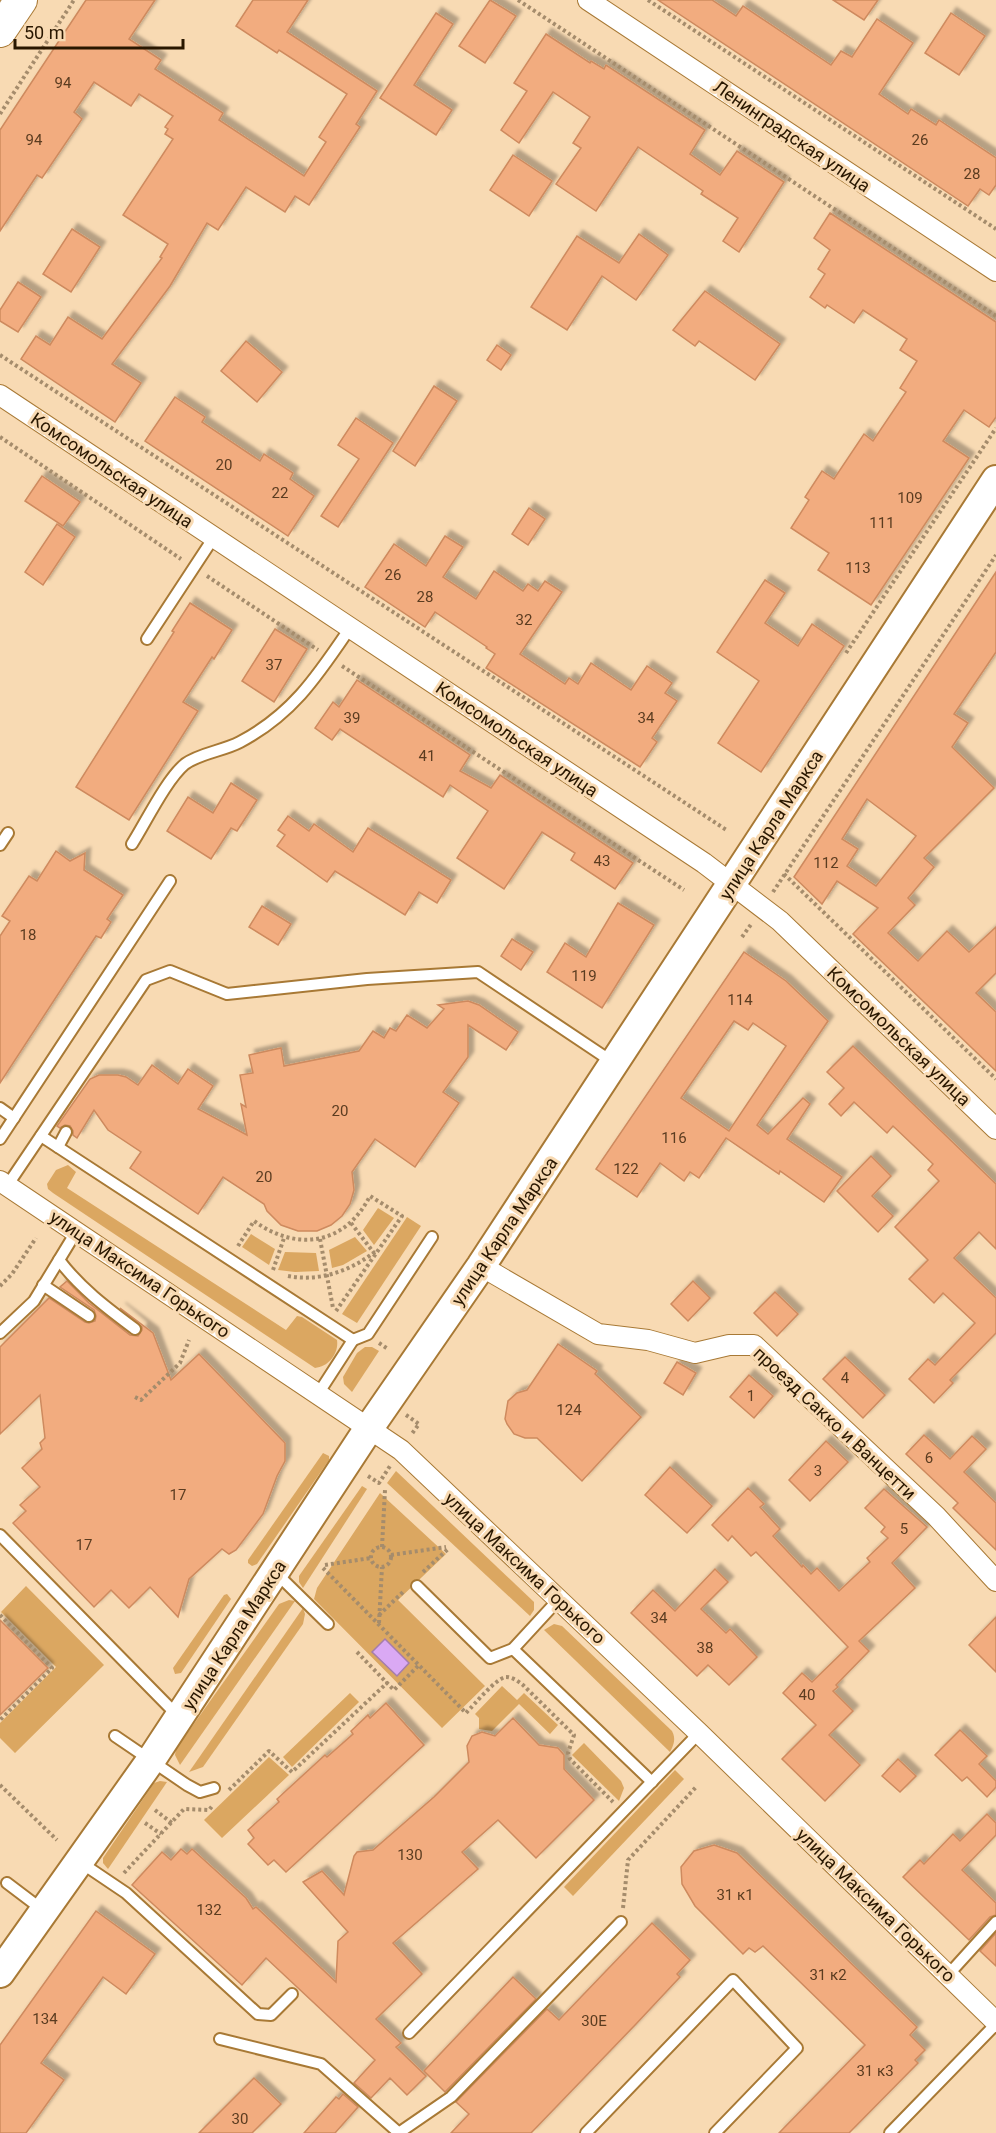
<svg xmlns="http://www.w3.org/2000/svg" width="996" height="2133" font-family="Roboto,sans-serif">
	<defs>
		<filter id="shadow"><feDropShadow dx="5.5" dy="-5.5" stdDeviation="1.5" flood-color="#0004"/></filter>
	</defs>
	<rect width="100%" height="100%" fill="#f8dab3"/>
	<g fill="#dba761">
		<path d="M68,1165L76,1172L67,1188L286,1330L297,1316L302,1317L337,1340C339,1353 329,1367 315,1368L53,1193L48,1189L47,1184L56,1170Z"/>
		<polygon points="378,1208 394,1218 374,1245 363,1230"/>
		<polygon points="407,1217 421,1226 357,1323 342,1314"/>
		<polygon points="251,1234 275,1249 269,1265 242,1247"/>
		<polygon points="355,1237 367,1251 343,1265 332,1268 329,1250"/>
		<polygon points="285,1252 316,1253 319,1271 295,1272 278,1270"/>
		<polygon points="365,1347 372,1347 379,1351 352,1392 344,1384 343,1377 357,1353"/>
		<polygon points="323,1453 329,1456 329,1460 257,1564 252,1566 248,1563 248,1560"/>
		<polygon points="396,1471 534,1602 534,1610 530,1616 387,1483"/>
		<polygon points="362,1486 367,1489 303,1588 299,1582 299,1576"/>
		<polygon points="380,1493 446,1554 398,1600 485,1686 442,1728 314,1599 317,1588"/>
		<polygon points="26,1586 104,1665 15,1753 0,1738 0,1723 56,1667 1,1612"/>
		<polygon points="227,1594 231,1599 181,1673 175,1674 173,1668 224,1595"/>
		<polygon points="289,1600 295,1601 180,1765 175,1755 176,1749 279,1604"/>
		<polygon points="303,1608 305,1614 303,1624 203,1767 189,1772"/>
		<path d="M554,1624L562,1626L672,1731C676,1739 674,1744 670,1752L544,1630Z"/>
		<polygon points="502,1686 517,1700 524,1693 558,1725 550,1734 519,1704 492,1731 479,1729 479,1718 475,1714"/>
		<polygon points="350,1693 359,1702 292,1767 283,1757"/>
		<polygon points="584,1743 621,1781 624,1788 619,1801 572,1755"/>
		<polygon points="269,1757 289,1775 222,1838 204,1820"/>
		<polygon points="675,1770 684,1779 573,1896 564,1887"/>
		<polygon points="160,1781 167,1782 108,1869 103,1863 103,1858 154,1783"/>
	</g>
	<polygon fill="#daa9f4" stroke="#a57dab" stroke-width="1.5" points="385,1639 409,1663 397,1676 372,1652"/>
	<g fill="#f2ac7f" stroke="#ce8a5e" stroke-width="1.5" fill-rule="evenodd" filter="url(#shadow)">
		<polygon points="86,0 155,0 129,39 161,60 155,69 223,113 219,120 304,176 326,142 319,137 347,94 279,50 277,53 236,26 253,0 308,0 287,32 377,91 356,124 360,127 309,205 295,196 285,212 246,187 218,230 207,223 170,286 112,364 141,383 115,422 21,359 36,336 50,345 68,317 102,339 162,258 160,257 168,244 123,215 173,139 165,134 168,129 165,127 173,116 139,94 131,106 94,82 74,112 82,119 42,178 37,175 0,231 0,130"/>
		<polygon points="490,0 516,16 485,63 459,46"/>
		<polygon points="658,0 712,0 736,16 743,6 831,65 841,51 852,57 877,19 913,43 879,94 908,114 911,109 936,125 939,120 996,158 996,185 989,195 980,189 968,206"/>
		<polygon points="833,0 878,0 864,20"/>
		<polygon points="436,13 453,24 414,85 452,110 436,135 380,98"/>
		<polygon points="951,13 985,36 959,75 925,53"/>
		<polygon points="546,34 590,63 591,61 604,69 606,65 705,130 690,154 720,175 737,151 784,182 739,252 723,241 738,218 701,194 703,191 638,147 596,211 556,184 581,148 573,143 590,117 553,92 519,143 501,130 527,91 514,83"/>
		<polygon points="513,155 552,181 529,216 490,190"/>
		<polygon points="830,213 996,322 996,417 989,427 964,410 943,441 969,458 871,605 818,570 829,553 791,528 809,500 805,497 822,471 834,479 864,434 873,441 906,392 900,388 917,361 900,350 907,339 863,310 854,323 827,305 825,308 810,297 825,274 818,269 830,250 814,238"/>
		<polygon points="72,229 100,247 71,292 43,274"/>
		<polygon points="639,234 668,255 636,300 602,276 567,330 531,307 577,236 619,263"/>
		<polygon points="18,282 41,297 18,332 0,321 0,310"/>
		<polygon points="705,291 780,344 755,380 699,341 695,346 673,330"/>
		<polygon points="246,341 282,372 257,402 221,371"/>
		<polygon points="497,345 511,355 501,370 487,360"/>
		<polygon points="434,386 457,401 415,466 393,451"/>
		<polygon points="175,397 205,417 202,422 260,461 264,454 293,473 290,479 314,496 288,536 145,441"/>
		<polygon points="356,418 393,443 338,527 321,516 359,459 338,445"/>
		<polygon points="42,476 80,502 63,526 25,501"/>
		<polygon points="529,508 545,519 528,545 512,534"/>
		<polygon points="57,524 75,537 43,585 25,572"/>
		<polygon points="445,536 463,547 443,577 476,599 494,571 523,591 528,584 538,591 545,581 562,592 520,654 565,684 569,678 578,684 591,663 631,690 647,666 672,683 665,693 677,701 652,738 657,742 640,767 486,668 495,654 486,648 487,647 435,612 425,627 365,587 394,544 426,566"/>
		<path d="M996,572V652L954,714L968,723L952,747L994,788L924,858L934,867L908,898L915,905L888,933L918,961L947,931L969,952L996,927V973L976,993L996,1012V1071L853,934L878,908L837,881L822,904L794,877ZM867,799L916,836L876,886L847,866L858,849L842,839Z"/>
		<polygon points="765,580 785,593 765,623 798,646 812,624 844,646 761,772 718,743 759,681 717,652"/>
		<polygon points="190,603 232,630 214,659 212,657 183,702 198,711 129,820 76,787 174,632 172,631"/>
		<polygon points="275,629 307,649 274,702 242,681"/>
		<polygon points="357,680 470,755 460,771 491,788 500,775 633,863 615,889 571,860 575,853 542,832 504,889 457,858 488,811 450,785 443,797 340,729 332,740 315,728 333,702 339,707"/>
		<polygon points="231,783 257,800 237,831 231,828 211,859 167,831 188,797 213,813"/>
		<polygon points="288,816 309,831 314,824 353,852 368,828 451,880 437,903 419,892 405,915 335,871 327,882 277,846 285,835 278,830"/>
		<polygon points="56,851 70,861 85,853 84,870 123,895 107,919 111,922 101,938 96,936 0,1083 0,936 10,921 2,916 29,876 37,881"/>
		<polygon points="618,903 654,925 602,1008 547,972 565,943 586,957"/>
		<polygon points="262,906 291,924 278,945 249,927"/>
		<polygon points="512,939 533,952 521,970 501,956"/>
		<path d="M744,952L786,981L828,1021L757,1125L768,1134L803,1098L810,1104L787,1139L842,1177L824,1202L780,1171L779,1174L726,1138L699,1178L690,1172L684,1181L660,1163L637,1197L596,1169ZM734,1021L748,1030L753,1023L786,1046L729,1131L681,1098Z"/>
		<polygon points="468,1001 479,1005 518,1032 506,1050 468,1025 468,1057 443,1092 459,1103 415,1167 375,1139 352,1172 354,1190 350,1204 342,1216 331,1225 317,1231 298,1231 281,1225 267,1211 264,1204 223,1177 198,1214 130,1168 141,1152 108,1130 94,1110 77,1138 73,1135 73,1131 70,1126 65,1125 60,1128 57,1126 90,1079 99,1075 118,1075 126,1077 138,1085 152,1065 178,1084 188,1069 213,1086 198,1109 247,1135 241,1104 246,1107 240,1075 253,1073 249,1055 281,1048 284,1066 359,1051 373,1031 384,1038 390,1028 396,1031 407,1015 427,1028 444,1009 438,1005"/>
		<polygon points="853,1046 996,1184 996,1249 979,1232 954,1258 996,1298 996,1333 950,1380 953,1383 934,1403 909,1379 928,1359 935,1365 975,1323 943,1293 934,1303 909,1279 928,1260 895,1227 939,1181 928,1170 933,1164 893,1126 887,1133 854,1102 841,1116 829,1104 844,1088 827,1072"/>
		<polygon points="871,1156 891,1176 872,1196 893,1216 878,1232 837,1191"/>
		<polygon points="67,1281 89,1303 130,1335 138,1336 142,1330 142,1327 120,1308 153,1333 171,1380 199,1354 285,1443 285,1461 277,1476 263,1514 236,1550 229,1554 222,1549 189,1579 178,1617 150,1587 129,1608 111,1590 94,1607 13,1523 26,1511 20,1505 40,1487 22,1468 42,1449 40,1443 45,1438 40,1395 0,1434 0,1347 49,1298 85,1322 89,1323 95,1321 96,1316 94,1310 60,1287"/>
		<polygon points="693,1281 710,1298 688,1321 671,1304"/>
		<polygon points="775,1292 798,1314 777,1336 754,1313"/>
		<polygon points="558,1344 597,1371 595,1374 641,1417 582,1481 537,1438 525,1438 514,1434 507,1424 505,1419 508,1401 517,1393 527,1390"/>
		<polygon points="845,1357 885,1395 863,1418 823,1379"/>
		<polygon points="677,1362 696,1373 683,1395 664,1383"/>
		<polygon points="749,1375 773,1396 754,1418 730,1397"/>
		<polygon points="924,1435 950,1459 972,1436 986,1449 964,1472 996,1503 996,1550 953,1508 958,1503 906,1454"/>
		<polygon points="826,1441 848,1462 810,1501 789,1480"/>
		<polygon points="670,1467 712,1506 687,1533 645,1495"/>
		<polygon points="748,1488 764,1504 760,1507 780,1529 773,1536 802,1567 803,1565 811,1574 817,1568 839,1591 870,1562 867,1558 888,1538 881,1532 885,1527 865,1508 884,1489 927,1527 892,1563 915,1588 859,1641 869,1651 836,1685 838,1687 833,1691 853,1711 829,1735 860,1765 825,1801 782,1759 816,1725 783,1693 802,1673 812,1682 848,1647 756,1552 751,1556 732,1536 728,1541 712,1525"/>
		<polygon points="715,1569 728,1582 701,1609 726,1633 730,1629 757,1657 729,1685 708,1665 697,1676 631,1613 653,1590 675,1611"/>
		<polygon points="996,1617 996,1672 969,1645"/>
		<polygon points="0,1620 48,1668 0,1715"/>
		<polygon points="386,1703 424,1745 286,1872 274,1860 268,1865 248,1844 254,1838 248,1830 279,1802 277,1799 325,1755 327,1757 353,1734 351,1731 368,1715 370,1718"/>
		<polygon points="513,1718 539,1745 558,1748 564,1755 564,1769 594,1800 536,1858 498,1820 462,1852 478,1869 393,1943 422,1974 376,2019 401,2043 396,2047 426,2076 407,2095 390,2078 371,2098 354,2083 375,2060 266,1958 242,1985 132,1885 162,1852 171,1860 181,1849 187,1854 192,1849 246,1898 253,1909 256,1907 336,1982 338,1941 348,1932 303,1882 322,1871 344,1895 354,1856 357,1852 373,1850 434,1797 469,1762 467,1746 472,1736 482,1732 495,1736"/>
		<polygon points="960,1730 987,1756 979,1764 996,1781 996,1787 987,1797 967,1777 962,1781 935,1755"/>
		<polygon points="898,1759 916,1776 900,1792 882,1776"/>
		<polygon points="987,1814 996,1823 996,1835 962,1870 996,1903 996,1915 990,1917 969,1940 903,1877 920,1860 924,1864 953,1834 960,1841"/>
		<polygon points="714,1845 737,1853 917,2027 910,2035 925,2050 915,2060 918,2063 849,2133 779,2133 865,2045 763,1946 755,1952 749,1948 743,1954 695,1906 682,1884 681,1867 694,1851"/>
		<polygon points="96,1911 155,1954 126,1994 103,1977 41,2063 64,2080 26,2133 0,2133 0,2045"/>
		<polygon points="652,1923 690,1960 677,1974 680,1977 636,2024 531,2133 451,2133 469,2114 456,2102 547,2009 559,2020"/>
		<polygon points="996,1933 996,1966 980,1951"/>
		<polygon points="513,1977 536,1999 445,2092 424,2071"/>
		<polygon points="254,2078 281,2104 252,2133 199,2133"/>
		<polygon points="343,2094 358,2107 335,2133 304,2133 336,2097 339,2099"/>
	</g>
	<g fill="none" stroke-linecap="round" stroke-linejoin="round">
		<g stroke="#a87935" stroke-width="14">
			<g id="lane">
				<polyline points="147,639 214,537"/>
				<path d="M132,844C146,822 166,780 185,764C200,753 223,751 240,742C293,714 318,675 350,628"/>
				<polyline points="0,845 8,833"/>
				<polyline points="0,1108 14,1118"/>
				<polyline points="41,1136 353,1340 318,1394"/>
				<polyline points="0,1139 170,881"/>
				<polyline points="58,1147 66,1132"/>
				<polyline points="7,1186 146,980 170,971 227,994 367,979 478,972 614,1063"/>
				<path d="M59,1260C80,1288 107,1308 135,1329"/>
				<polyline points="43,1285 89,1316"/>
				<polyline points="0,1333 34,1301 76,1232"/>
				<polyline points="353,1340 368,1334 432,1237"/>
				<polyline points="0,1535 177,1715"/>
				<polyline points="275,1572 328,1624"/>
				<polyline points="417,1586 490,1658 513,1649 559,1599"/>
				<polyline points="513,1649 652,1782"/>
				<polyline points="115,1736 187,1785 200,1792 214,1788"/>
				<polyline points="80,1862 126,1893 258,2014 271,2015 292,1994"/>
				<polyline points="7,1883 44,1911"/>
				<polyline points="948,1975 996,1922"/>
				<polyline points="409,2033 699,1733"/>
				<polyline points="220,2039 321,2064 399,2133"/>
				<polyline points="400,2132 451,2097 621,1922"/>
				<polyline points="586,2133 733,1980 797,2048 715,2133"/>
				<polyline points="890,2133 996,2024"/>
			</g>
		</g>
		<g stroke="#a87935" stroke-width="22">
			<g id="street">
				<polyline points="588,0 996,271"/>
				<polyline points="0,395 704,863 780,921 996,1129"/>
				<polyline points="0,1181 401,1450 699,1733 996,2022"/>
				<polyline points="481,1266 598,1334 648,1340 695,1353 729,1345 754,1345 936,1516 996,1581"/>
			</g>
		</g>
		<g stroke="#a87935" stroke-width="32">
			<polyline id="secondary" points="0,1973 151,1760 369,1428 481,1266 996,480"/>
		</g>
		<g stroke="#a87935" stroke-width="34">
			<polyline id="primary" points="0,31 21,0"/>
		</g>
		<g stroke="#a58c6c" stroke-width="4" stroke-dasharray="3 3" stroke-linecap="butt">
			<polyline points="518,0 996,316"/>
			<polyline points="648,0 996,229"/>
			<polyline points="0,114 74,0"/>
			<polyline points="0,355 728,831"/>
			<polyline points="0,437 181,559"/>
			<polyline points="207,576 318,650"/>
			<polyline points="846,653 996,428"/>
			<polyline points="342,666 684,890"/>
			<polyline points="784,874 996,1079"/>
			<polyline points="773,892 996,555"/>
			<polyline points="742,937 752,923"/>
			<polyline points="351,1223 374,1253"/>
			<polyline points="320,1239 333,1308"/>
			<path d="M238,1246L254,1221C297,1252 345,1245 370,1196L402,1216L336,1311"/>
			<polyline points="273,1270 284,1238"/>
			<path d="M288,1276C319,1282 351,1271 376,1251"/>
			<polyline points="0,1286 12,1274 36,1238"/>
			<polyline points="379,1343 388,1349"/>
			<polyline points="135,1397 141,1400 180,1363 189,1340"/>
			<polyline points="406,1415 419,1424 411,1435"/>
			<polyline points="368,1476 379,1483 390,1466"/>
			<polyline points="382,1547 385,1490"/>
			<circle cx="381" cy="1557" r="10"/>
			<polyline points="391,1555 446,1547"/>
			<polyline points="325,1565 371,1558"/>
			<path d="M323,1568L466,1713C474,1705 496,1678 506,1677C512,1677 518,1681 523,1685L574,1735L568,1753L570,1759L613,1802"/>
			<polyline points="423,1572 448,1549"/>
			<polyline points="0,1615 52,1668 0,1720"/>
			<polyline points="379,1615 403,1592"/>
			<polyline points="379,1623 382,1567"/>
			<polyline points="357,1652 387,1683"/>
			<polyline points="0,1785 57,1840"/>
			<polyline points="229,1790 269,1751 292,1772 387,1683 394,1690 419,1665"/>
			<polyline points="155,1810 172,1823"/>
			<polyline points="145,1823 161,1834"/>
			<polyline points="124,1873 184,1809 209,1810 213,1805"/>
			<polyline points="623,1908 628,1860 697,1786"/>
		</g>
		<use href="#lane" stroke="#fff" stroke-width="10"/>
		<use href="#street" stroke="#fff" stroke-width="20"/>
		<use href="#secondary" stroke="#fff" stroke-width="28"/>
		<use href="#primary" stroke="#fff" stroke-width="32"/>
	</g>
	<g text-anchor="middle" dominant-baseline="central" stroke-width="6" stroke-linejoin="round" paint-order="stroke">
		<g font-size="15" fill="#5b3c20">
			<text x="63" y="83">94</text>
			<text x="34" y="140">94</text>
			<text x="920" y="140">26</text>
			<text x="972" y="174">28</text>
			<text x="224" y="465">20</text>
			<text x="280" y="493">22</text>
			<text x="910" y="498">109</text>
			<text x="882" y="523">111</text>
			<text x="858" y="568">113</text>
			<text x="393" y="575">26</text>
			<text x="425" y="597">28</text>
			<text x="524" y="620">32</text>
			<text x="274" y="665">37</text>
			<text x="352" y="718">39</text>
			<text x="646" y="718">34</text>
			<text x="427" y="756">41</text>
			<text x="602" y="861">43</text>
			<text x="826" y="863">112</text>
			<text x="28" y="935">18</text>
			<text x="584" y="976">119</text>
			<text x="740" y="1000">114</text>
			<text x="340" y="1111">20</text>
			<text x="674" y="1138">116</text>
			<text x="626" y="1169">122</text>
			<text x="264" y="1177">20</text>
			<text x="845" y="1378">4</text>
			<text x="751" y="1396">1</text>
			<text x="569" y="1410">124</text>
			<text x="929" y="1458">6</text>
			<text x="818" y="1471">3</text>
			<text x="178" y="1495">17</text>
			<text x="904" y="1529">5</text>
			<text x="84" y="1545">17</text>
			<text x="659" y="1618">34</text>
			<text x="705" y="1648">38</text>
			<text x="807" y="1695">40</text>
			<text x="410" y="1855">130</text>
			<text x="735" y="1895">31 к1</text>
			<text x="209" y="1910">132</text>
			<text x="828" y="1975">31 к2</text>
			<text x="45" y="2019">134</text>
			<text x="594" y="2021">30Е</text>
			<text x="875" y="2071">31 к3</text>
			<text x="240" y="2119">30</text>
		</g>
		<g font-size="18" fill="#291700" stroke="#f8dab3">
			<text transform="translate(792 136) rotate(34)">Ленинградская улица</text>
			<text transform="translate(112 470) rotate(34)">Комсомольская улица</text>
			<text transform="translate(517 739) rotate(34)">Комсомольская улица</text>
			<text transform="translate(771 825) rotate(-57)">улица Карла Маркса</text>
			<text transform="translate(899 1036) rotate(44)">Комсомольская улица</text>
			<text transform="translate(504 1231) rotate(-56)">улица Карла Маркса</text>
			<text transform="translate(140 1274) rotate(34)">улица Максима Горького</text>
			<text transform="translate(835 1423) rotate(43)">проезд Сакко и Ванцетти</text>
			<text transform="translate(525 1568) rotate(43)">улица Максима Горького</text>
			<text transform="translate(234 1635) rotate(-57)">улица Карла Маркса</text>
			<text transform="translate(876 1905) rotate(44)">улица Максима Горького</text>
		</g>
	</g>
	<path d="M15 39v9h168v-9" fill="none" stroke="#291700" stroke-width="3"/>
	<text x="24" y="39" font-size="18" fill="#291700" stroke="#f8dab3" stroke-width="4.5" paint-order="stroke">50 m</text>
</svg>
